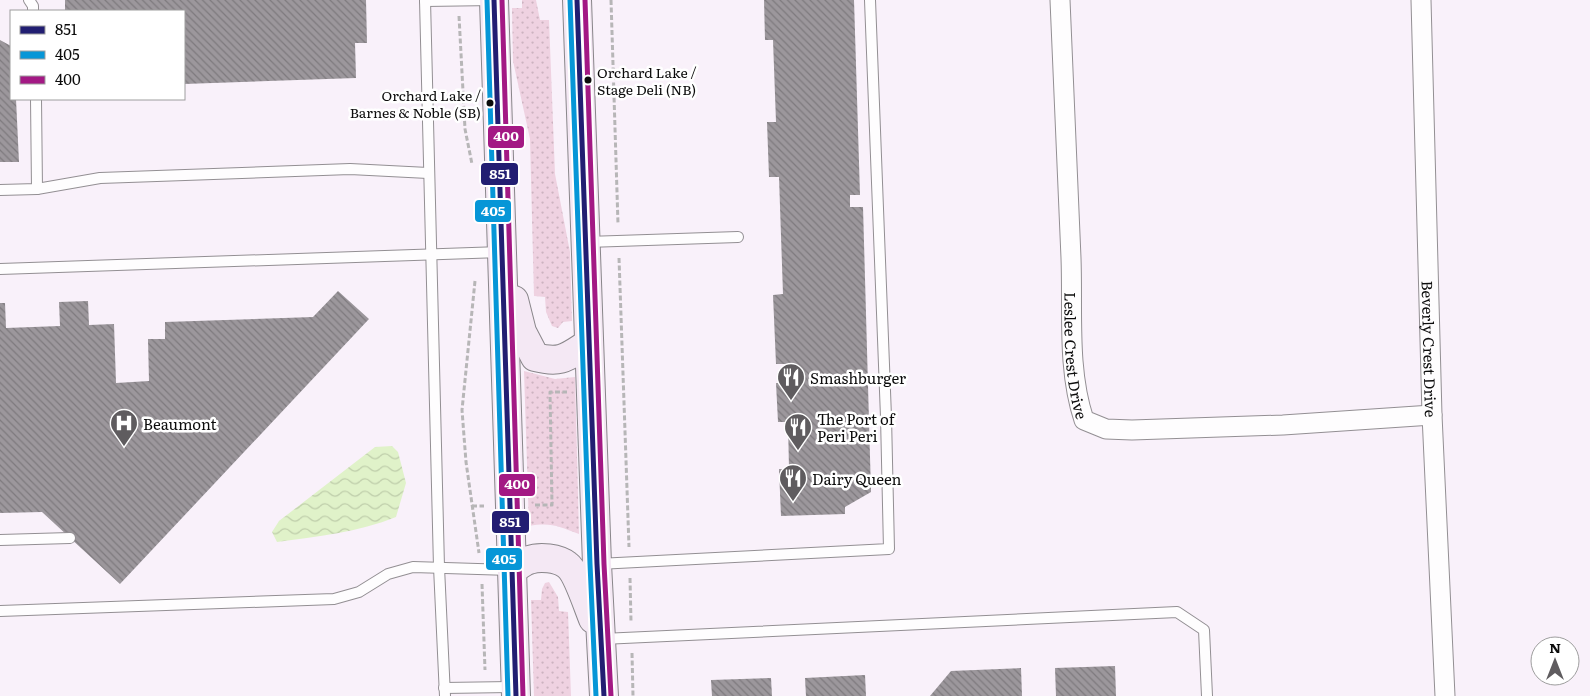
<svg xmlns="http://www.w3.org/2000/svg" width="1590" height="696" font-family="Literata,serif">
	<defs>
		<pattern id="grass-dots" width="8" height="8" patternUnits="userSpaceOnUse" patternTransform="scale(1.25)"><rect width="8" height="8" fill="#efd2e1"/><path d="M2 2h.1M6 6h.1" fill="none" stroke="#ccb3c0" stroke-width="1.8" stroke-linecap="round"/></pattern>
		<pattern id="water-waves" width="16" height="10" patternUnits="userSpaceOnUse" patternTransform="scale(1.25)"><rect width="16" height="10" fill="#e0f2c9"/><path d="M0 5q4-4 8 0t8 0" fill="none" stroke="#bfceab"/></pattern>
		<pattern id="building-back-hatch" width="6" height="6" patternUnits="userSpaceOnUse" patternTransform="scale(1.25)"><rect width="6" height="6" fill="#9c979c"/><path d="M-1 5l2 2M0 0l6 6M5-1l2 2" fill="none" stroke="#7e7a7e"/></pattern>
	</defs>
	<rect width="100%" height="100%" fill="#f9f1fa"/>
	<g fill="url(#grass-dots)">
		<polygon points="522,0 536,0 540,20 549,20 555,174 570,252 572,321 563,322 558,328 552,326 546,312 545,297 534,296 530,139 513,61 512,8 522,8"/>
		<path d="M524,371L555,379L575,377L579,534C559,527 552,522 529,526Z"/>
		<polygon points="549,582 558,597 559,611 568,612 571,696 534,696 531,600 541,600 542,589 545,583"/>
	</g>
	<path fill="url(#water-waves)" d="M392,446L398,452L406,483L396,517C359,532 316,537 277,542L272,532L279,521L375,447Z"/>
	<g fill="url(#building-back-hatch)">
		<polygon points="65,0 366,0 367,43 355,43 356,78 184,84 184,11 65,11"/>
		<polygon points="764,0 854,0 860,195 850,195 850,207 863,207 871,492 845,507 845,514 781,516 779,469 789,469 788,422 778,422 776,383 787,383 786,364 776,364 773,295 783,294 779,177 769,177 767,122 776,122 773,40 765,40"/>
		<polygon points="0,40 11,46 11,99 16,99 19,162 0,162"/>
		<polygon points="338,291 369,319 120,584 42,512 0,513 0,303 5,303 6,328 60,326 59,302 88,301 89,325 114,324 116,383 149,381 148,339 165,339 165,322 313,317"/>
		<polygon points="1115,666 1116,696 1056,696 1055,668"/>
		<polygon points="1021,668 1022,696 930,696 951,671"/>
		<polygon points="865,675 866,696 806,696 805,678"/>
		<polygon points="771,678 772,696 712,696 711,680"/>
	</g>
	<g fill="none" stroke-linecap="round" stroke-linejoin="round">
		<g stroke="#938f93" stroke-width="12">
			<g id="lane">
				<polyline points="29,0 33,6 33,11"/>
				<polyline points="425,0 439,567 445,696"/>
				<polyline points="425,1 494,0"/>
				<polyline points="37,189 100,178 350,169 428,173"/>
				<polyline points="0,190 37,189 36,99"/>
				<polyline points="587,242 738,237"/>
				<polyline points="0,269 501,252"/>
				<polyline points="0,540 70,538"/>
				<polyline points="598,564 889,549 886,417 870,0"/>
				<polyline points="0,611 334,599 359,592 388,574 413,567 511,570"/>
				<polyline points="602,639 1177,612 1204,630 1207,696"/>
				<polyline points="444,688 515,687"/>
			</g>
		</g>
		<g stroke="#938f93" stroke-width="21">
			<g id="street">
				<path id="s1" d="M1060,0C1064,86 1068,172 1071,258C1073,311 1067,369 1084,420L1106,429L1132,430L1283,425L1432,415"/>
				<path id="s2" d="M1421,0L1432,415L1445,696"/>
			</g>
		</g>
		<g stroke="#89868a" stroke-width="30">
			<g id="secondary">
				<polyline points="494,0 516,696"/>
				<polyline points="577,0 597,564 604,696"/>
				<path d="M514,300L522,332L535,357C562,364 567,357 589,343"/>
				<path d="M512,570C517,567 523,562 529,560C540,556 558,558 567,565C577,572 588,607 593,619"/>
			</g>
		</g>
		<g stroke="#b7b6b7" stroke-width="3" stroke-dasharray="5 2.5" stroke-linecap="butt">
			<polyline points="611,0 618,224"/>
			<polyline points="459,16 465,129 472,164"/>
			<polyline points="619,258 629,547"/>
			<polyline points="475,281 462,410 466,462 479,553"/>
			<polyline points="535,505 552,505 550,392 567,392"/>
			<polyline points="472,506 484,506"/>
			<polyline points="630,578 631,622"/>
			<polyline points="482,584 485,670"/>
			<polyline points="632,653 633,696"/>
		</g>
		<use href="#lane" stroke="#fefdfe" stroke-width="10"/>
		<use href="#street" stroke="#fefdfe" stroke-width="19"/>
		<use href="#secondary" stroke="#f4e8f4" stroke-width="28"/>
		<g stroke="#fff" stroke-width="9">
			<g id="bus-1">
				<polyline points="494,0 516,696"/>
				<polyline points="577,0 597,564 604,696"/>
			</g>
		</g>
		<g stroke="#fff" stroke-width="9">
			<g id="bus-2">
				<polyline points="487,0 508,696"/>
				<polyline points="570,0 590,564 596,696"/>
			</g>
		</g>
		<g stroke="#fff" stroke-width="9">
			<g id="bus-3">
				<polyline points="502,0 523,696"/>
				<polyline points="585,0 604,564 611,696"/>
			</g>
		</g>
		<use href="#bus-1" stroke="#221e72" stroke-width="5"/>
		<use href="#bus-2" stroke="#0696d7" stroke-width="5"/>
		<use href="#bus-3" stroke="#a31984" stroke-width="5"/>
	</g>
	<defs>
		<g id="restaurant-pin" transform="scale(1.4375)"><path d="M0 17L-7.5 6A9.5 9.5 0 1 1 7.5 6Z" fill="#5f5c5f" stroke="#fff"/><path d="M-5-6h1v4h1v-4h1v4h1v-4h1v5L-1.5 .5V6h-2V.5L-5-1ZM5-6V6H3V1.5H1.5Q1.5-4 5-6Z" fill="#fff"/></g>
		<g id="hospital-pin" transform="scale(1.4375)"><path d="M0 17L-7.5 6A9.5 9.5 0 1 1 7.5 6Z" fill="#5f5c5f" stroke="#fff"/><path d="M-5-5h3v3.5h4V-5h3V5h-3V1.5h-4V5h-3Z" fill="#fff"/></g>
	</defs>
	<g fill-rule="evenodd">
		<use href="#restaurant-pin" x="791" y="377"/>
		<use href="#hospital-pin" x="124" y="423"/>
		<use href="#restaurant-pin" x="798" y="427"/>
		<use href="#restaurant-pin" x="793" y="478"/>
	</g>
	<g fill="#0c0c0c" stroke="#fff" stroke-width="2">
		<circle cx="588" cy="80" r="4.5"/>
		<circle cx="490" cy="103" r="4.5"/>
	</g>
	<g text-anchor="middle" dominant-baseline="central" stroke-width="5" stroke-linejoin="round" paint-order="stroke">
		<g font-size="14" fill="#0c0c0c" stroke="#fff" text-anchor="start">
			<text x="597" y="72">Orchard Lake /<tspan x="597" dy="17">Stage Deli (NB)</tspan></text>
			<text x="481" y="95" text-anchor="end">Orchard Lake /<tspan x="481" dy="17">Barnes &amp; Noble (SB)</tspan></text>
		</g>
		<g font-size="15" fill="#0c0c0c" stroke="#fff">
			<text stroke="none"><textPath href="#s2" startOffset="349">Beverly Crest Drive</textPath></text>
			<text stroke="none"><textPath href="#s1" startOffset="356">Leslee Crest Drive</textPath></text>
		</g>
		<g font-size="15" fill="#0c0c0c" stroke="#fff" text-anchor="start">
			<text x="810" y="377">Smashburger</text>
			<text x="817" y="418">The Port of<tspan x="817" dy="17">Peri Peri</tspan></text>
			<text x="143" y="423">Beaumont</text>
			<text x="812" y="478">Dairy Queen</text>
		</g>
	</g>
	<g stroke="#fff" stroke-width="2">
		<rect x="487" y="125" width="38" height="24" rx="5" fill="#a31984"/>
		<rect x="480" y="162" width="39" height="24" rx="5" fill="#221e72"/>
		<rect x="474" y="199" width="38" height="24" rx="5" fill="#0696d7"/>
		<rect x="498" y="473" width="38" height="24" rx="5" fill="#a31984"/>
		<rect x="491" y="510" width="39" height="24" rx="5" fill="#221e72"/>
		<rect x="485" y="547" width="38" height="24" rx="5" fill="#0696d7"/>
	</g>
	<g font-size="14" text-anchor="middle" font-weight="bold" fill="#fff">
		<text x="506" y="141">400</text>
		<text x="500" y="179">851</text>
		<text x="493" y="216">405</text>
		<text x="517" y="489">400</text>
		<text x="510" y="527">851</text>
		<text x="504" y="564">405</text>
	</g>
	<rect x="10" y="10" width="175" height="90" fill="#ffffff" stroke="#9e9e9e"/>
	<rect x="20" y="26" width="25" height="8" fill="#221e72" stroke="#9e9e9e"/>
	<text x="55" y="35" font-size="15" fill="#0c0c0c">851</text>
	<rect x="20" y="51" width="25" height="8" fill="#0696d7" stroke="#9e9e9e"/>
	<text x="55" y="60" font-size="15" fill="#0c0c0c">405</text>
	<rect x="20" y="76" width="25" height="8" fill="#a31984" stroke="#9e9e9e"/>
	<text x="55" y="85" font-size="15" fill="#0c0c0c">400</text>
	<g transform="translate(1555 661)"><circle r="24" fill="#ffffff" stroke="#9e9e9e"/>
	<path d="M0-4L9 19L0 12L-9 19Z" fill="#5f5c5f"/>
	<text y="-8" font-size="14" font-weight="bold" text-anchor="middle" fill="#0c0c0c">N</text>
	</g>
</svg>
